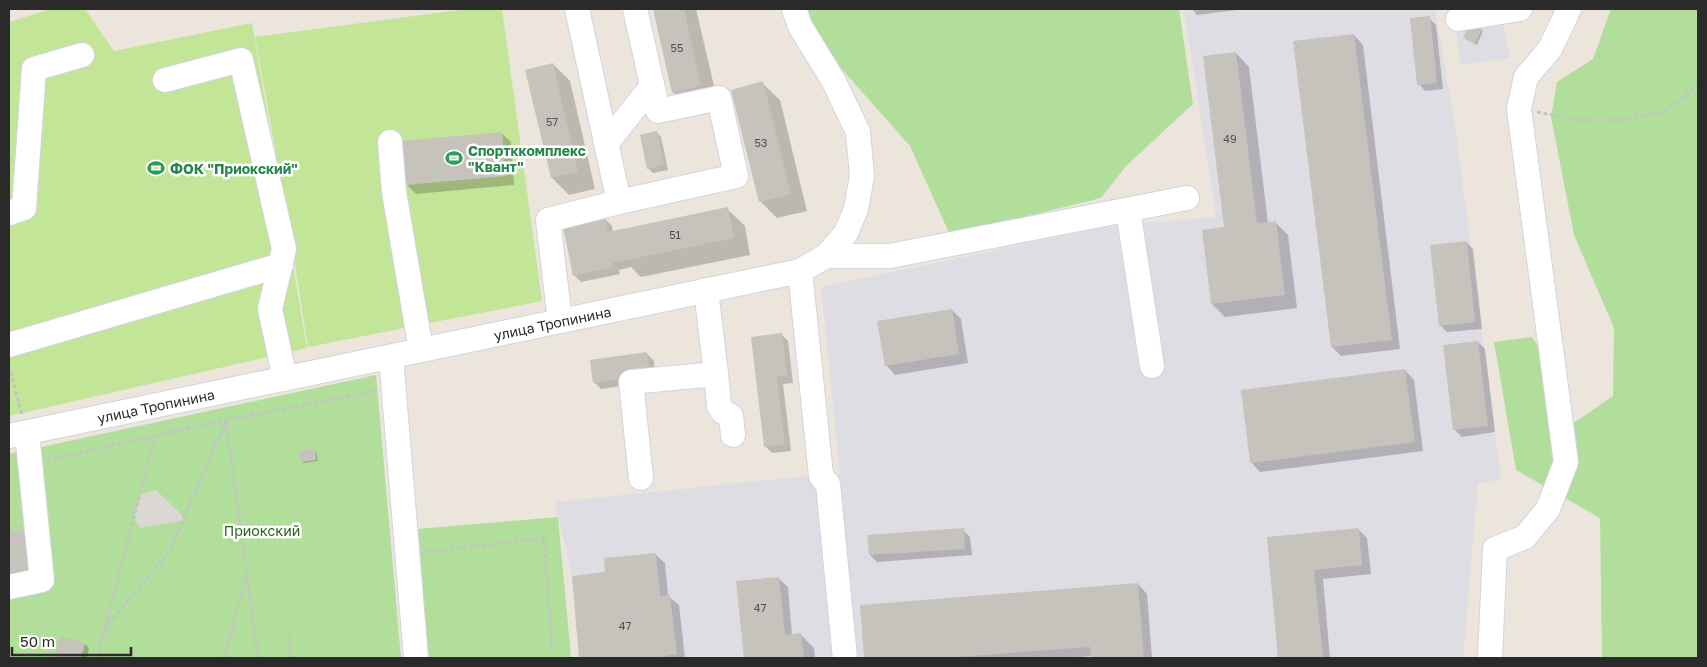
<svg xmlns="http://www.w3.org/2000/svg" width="1707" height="667" font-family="'Golos Text',sans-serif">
	<rect width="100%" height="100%" fill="#ebe5dc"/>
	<g fill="#dfdde4">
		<polygon points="1184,9 1435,9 1457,140 1501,479 1478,484 1463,658 579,658 572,576 555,502 807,476 840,474 821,287 1112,226 1216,217"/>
		<polygon points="1453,9 1500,9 1510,58 1461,65"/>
	</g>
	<g fill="#b2de9c">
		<polygon points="808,9 1179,9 1193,104 1126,166 1101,198 950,235 910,146 816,40"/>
		<polygon points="1611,9 1698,9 1698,658 1602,658 1600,518 1516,470 1494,342 1532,337 1549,364 1565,429 1613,396 1614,328 1574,235 1551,117 1557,82 1593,59"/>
		<polygon points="376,375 401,658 9,658 9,454"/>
		<polygon points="558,517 571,658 426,658 418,529"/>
	</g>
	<g fill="#c3e598">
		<polygon points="51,9 85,9 114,51 252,23 307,348 9,416 9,22"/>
		<polygon points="467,9 502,9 542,301 308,347 288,221 255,37"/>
	</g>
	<polygon fill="#dbd8d3" points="156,490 184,517 182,521 140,528 134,519 140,494"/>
	<g fill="#0003">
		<polygon points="654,9 696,9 718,103 690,109 673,92"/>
		<polygon points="1192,9 1245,9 1197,15"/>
		<polygon points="1429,18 1436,25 1443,89 1425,91 1419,84"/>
		<polygon points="1471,25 1483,31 1477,45 1465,38"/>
		<polygon points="1354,35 1363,45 1400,349 1341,356 1332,347 1295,43"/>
		<polygon points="1236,53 1249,67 1268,223 1275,222 1288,235 1297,308 1225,317 1212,304 1225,228"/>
		<polygon points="553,64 570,81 595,189 569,195 552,178"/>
		<polygon points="762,83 780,100 807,211 777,218 760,201"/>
		<polygon points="501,133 511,142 514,185 416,194 407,185"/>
		<polygon points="657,133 661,137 668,170 653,173 648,168"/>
		<polygon points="727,209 745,226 750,255 641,277 631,267 619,270 620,274 581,282 574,275 605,219 612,226 613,232"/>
		<polygon points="1466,242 1473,249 1482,329 1447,332 1440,325"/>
		<polygon points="952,310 961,319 968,363 895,375 886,365"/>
		<polygon points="781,334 788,341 793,383 783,384 791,451 772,453 765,446"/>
		<polygon points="1478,342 1485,349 1495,432 1462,437 1455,430"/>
		<polygon points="647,354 654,361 656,381 601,389 594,382"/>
		<polygon points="1405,370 1414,380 1423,451 1260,472 1251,462"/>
		<polygon points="314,450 316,452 318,461 304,463 302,462"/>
		<polygon points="1358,529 1367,538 1371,574 1323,579 1330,658 1280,658 1268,538"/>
		<polygon points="963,530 970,537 972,555 877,562 870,555"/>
		<polygon points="25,531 40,578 9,584 9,535"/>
		<polygon points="655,554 665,563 668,596 679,605 685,658 580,658 573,577 607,573"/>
		<polygon points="778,578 788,587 792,636 801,635 814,648 815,658 745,658 737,582"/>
		<polygon points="1138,584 1147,594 1152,658 1092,658 1092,656 1063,658 865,658 861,607"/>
		<polygon points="61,638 85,644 89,648 87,658 56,658"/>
	</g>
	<g fill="#c6c2bc">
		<polygon points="653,9 684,9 701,86 672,93"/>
		<polygon points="1430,16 1437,83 1417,85 1410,18"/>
		<polygon points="1470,23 1482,28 1475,44 1463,38"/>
		<polygon points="1354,34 1392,340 1331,347 1293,41"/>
		<polygon points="1236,52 1257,223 1276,221 1285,295 1211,304 1202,230 1224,227 1203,56"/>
		<polygon points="553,63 578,172 551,178 525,70"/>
		<polygon points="763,81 791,194 759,202 731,90"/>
		<polygon points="657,131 664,165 647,169 640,135"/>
		<polygon points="502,132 506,176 406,185 401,141"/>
		<polygon points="728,207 734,238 612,263 613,267 573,276 563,226 605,218 608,232"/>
		<polygon points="1467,241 1475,322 1439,326 1430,245"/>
		<polygon points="952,309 959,354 885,366 877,321"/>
		<polygon points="782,333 787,376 777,377 785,444 764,447 751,337"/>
		<polygon points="1478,341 1488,426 1453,430 1443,345"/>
		<polygon points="647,352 650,375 593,383 590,360"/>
		<polygon points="1405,369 1415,442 1250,463 1241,390"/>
		<polygon points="315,449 316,460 301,462 299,451"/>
		<polygon points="964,528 965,549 869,555 867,535"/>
		<polygon points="1359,528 1362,565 1314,570 1323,658 1278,658 1267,537"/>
		<polygon points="25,530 32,569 9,574 9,533"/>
		<polygon points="656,553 660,596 670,595 677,654 654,658 579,658 572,576 605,572 604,558"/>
		<polygon points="779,577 785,635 801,633 804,658 744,658 736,581"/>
		<polygon points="1138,583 1144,658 1091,658 1090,647 944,658 864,658 860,605"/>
		<polygon points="60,636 85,643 81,658 54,658"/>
	</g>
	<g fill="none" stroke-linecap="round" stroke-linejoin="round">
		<g stroke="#d2d4e1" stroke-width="26">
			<g id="minor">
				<polyline points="577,9 619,202"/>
				<polyline points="1458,19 1520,9"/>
				<polyline points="165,80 241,60 284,249 270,309 285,379"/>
				<polyline points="390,142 394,192 421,350"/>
				<polyline points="606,144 652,86"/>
				<polyline points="1128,210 1152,366"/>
				<polyline points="9,213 24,208 34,69 82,55"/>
				<polyline points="826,256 890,256 1187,198"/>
				<polyline points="800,271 821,476 828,484 845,658"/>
				<polyline points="560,321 548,220 619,202 736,176 719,98 658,111 635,9"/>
				<polyline points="9,345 281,265"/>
				<polyline points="391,357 416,658"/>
				<polyline points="716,374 719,406 723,412 731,416 733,435"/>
				<path id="s1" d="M9,436L800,271L826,256L846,233L856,209L862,176L858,132L833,80L800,26L794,9"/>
				<polyline points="641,478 631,382 716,374 706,290"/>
				<polyline points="9,587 42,580 27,433"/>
				<polyline points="1490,658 1495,549 1525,537 1548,509 1566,462 1519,109 1526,77 1550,49 1569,9"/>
			</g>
		</g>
		<g stroke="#c3c3c3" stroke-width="3" stroke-dasharray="4 2.5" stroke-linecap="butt">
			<polyline points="1537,112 1577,120 1623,120 1666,111 1698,86"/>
			<polyline points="9,366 22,415"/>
			<polyline points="226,421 258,658"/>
			<polyline points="47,460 226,420 376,391"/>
			<polyline points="9,529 18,527"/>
			<polyline points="424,552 544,538 552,649"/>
			<polyline points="105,629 169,552 226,421"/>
			<polyline points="288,635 291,658"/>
			<polyline points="97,658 155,437"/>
			<polyline points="224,658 246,580"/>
		</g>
		<use href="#minor" stroke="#fff" stroke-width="24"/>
	</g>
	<defs>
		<g id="stadium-bare" transform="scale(1.35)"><path d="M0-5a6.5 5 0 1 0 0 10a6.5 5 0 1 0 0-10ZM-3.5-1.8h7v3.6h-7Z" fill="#2e9e5b" stroke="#fff" stroke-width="2.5" paint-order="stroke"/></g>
	</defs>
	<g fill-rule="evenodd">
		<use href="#stadium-bare" x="454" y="158"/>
		<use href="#stadium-bare" x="156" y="168"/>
	</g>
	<g text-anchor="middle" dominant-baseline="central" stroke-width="5" stroke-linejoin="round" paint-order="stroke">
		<g font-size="11" fill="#51504e">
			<text x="677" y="47">55</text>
			<text x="552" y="121">57</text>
			<text x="1230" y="138">49</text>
			<text x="761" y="142">53</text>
			<text x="675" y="234">51</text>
			<text x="760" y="607">47</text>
			<text x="625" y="625">47</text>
		</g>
		<g font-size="14" font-weight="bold" fill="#27864d" stroke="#fff" text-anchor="start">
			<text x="468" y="150">Спортккомплекс<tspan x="468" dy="16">"Квант"</tspan></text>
			<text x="170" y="168">ФОК "Приокский"</text>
		</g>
		<g font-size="14" fill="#2a2a2a" stroke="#fff">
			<text stroke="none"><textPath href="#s1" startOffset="555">улица Тропинина</textPath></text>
			<text stroke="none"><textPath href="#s1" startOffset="150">улица Тропинина</textPath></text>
		</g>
		<g font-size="14" fill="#2b621e" stroke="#fff">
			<text x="262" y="530">Приокский</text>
		</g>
	</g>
	<rect width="1707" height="667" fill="none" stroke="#2a2a2a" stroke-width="20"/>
	<path d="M12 647v8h119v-8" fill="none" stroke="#2a2a2a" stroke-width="2.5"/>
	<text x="20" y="647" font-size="15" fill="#2a2a2a" stroke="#ffffff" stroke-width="4" paint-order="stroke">50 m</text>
</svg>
